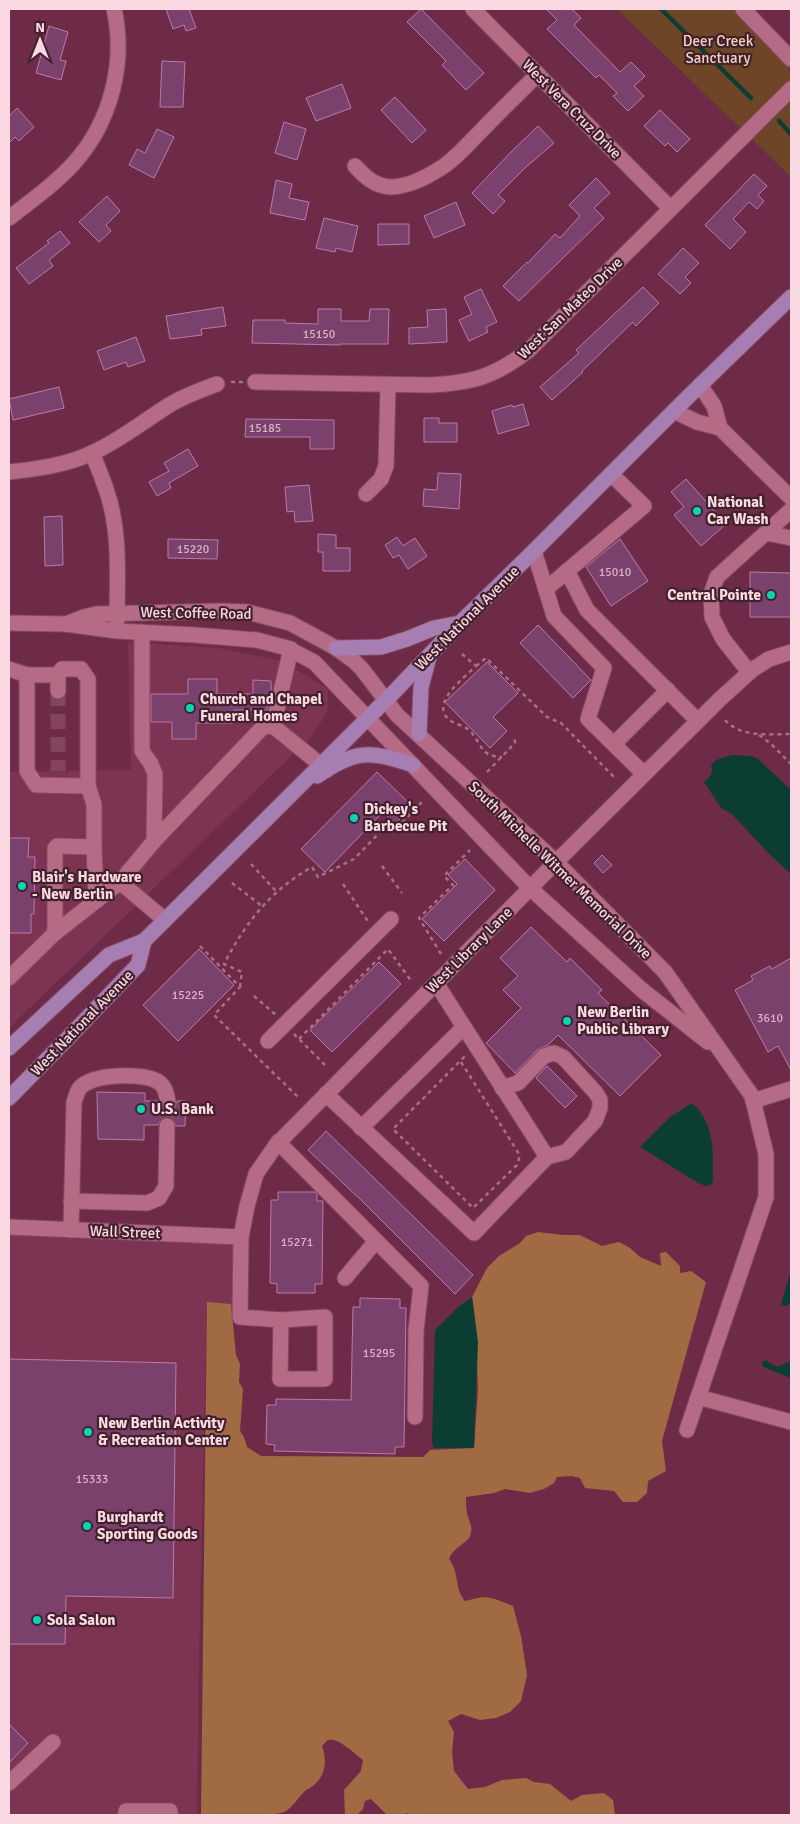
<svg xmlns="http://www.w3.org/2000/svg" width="800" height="1824" font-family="Signika,sans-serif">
	<rect width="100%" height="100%" fill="#6e2b47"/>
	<g fill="#7d3452">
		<polygon points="128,642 218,648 282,661 328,689 327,713 310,738 9,1028 9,772 131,770"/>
		<polygon points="9,1226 241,1237 240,1305 207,1303 199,1657 197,1815 9,1815"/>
	</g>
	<path fill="#6e4627" d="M617,9H735L786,61C789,66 788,71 791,76V177Z"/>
	<path fill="#a06b42" d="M538,1232L563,1235H580L602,1246L619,1242L630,1248L640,1257L661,1266L660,1253L666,1252L680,1266V1273L691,1271L706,1282L662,1441L666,1471L648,1481L647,1493L637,1502H623L614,1491L585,1488L580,1478L571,1476L557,1477L554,1483L544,1489L530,1493L505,1489L494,1493L466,1497C466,1502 466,1508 467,1513C468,1519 473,1526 471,1532C470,1544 455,1544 449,1559C460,1574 454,1588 465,1601C489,1594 490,1597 513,1606L521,1636L527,1675L521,1701L510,1712L496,1718L480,1720L461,1714L448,1721L454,1732L452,1752L454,1771L468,1789L485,1787L502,1780L526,1778L534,1782L550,1784L571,1801L582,1795L604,1793L613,1800L615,1815H410L407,1813L403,1815H387L371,1799L365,1801L363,1809L357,1815H345L344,1790L361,1771L363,1760C356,1755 337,1736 328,1740C326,1741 324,1744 322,1746C327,1760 326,1775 314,1785C312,1787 307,1789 305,1791C298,1797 294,1806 286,1811C273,1818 219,1815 201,1815L207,1302L231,1304L236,1355L240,1364L239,1382L243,1389L240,1431L244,1437L247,1447L261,1456L423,1457L430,1450L474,1448L478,1390L475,1318L472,1297L487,1268L499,1256L520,1243L526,1236Z"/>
	<g fill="#0c3d33">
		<path d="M732,755L750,756L757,758L791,790V874L770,855L732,814L721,808L704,782C710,778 714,773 711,766L716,760Z"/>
		<path d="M692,1103C715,1123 713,1151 713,1179L712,1184L706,1186L698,1183L640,1147L670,1117Z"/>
		<polygon points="791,1270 791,1301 787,1306 781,1305"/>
		<polygon points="472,1297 478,1342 474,1448 434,1448 432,1443 435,1330 458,1307"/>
		<path d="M766,1360C777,1370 779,1366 791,1361V1378L763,1367L762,1362Z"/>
	</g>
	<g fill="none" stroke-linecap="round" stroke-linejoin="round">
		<g stroke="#0c3d33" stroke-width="4.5">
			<polyline points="661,9 751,98"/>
			<polyline points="779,121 791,134"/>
		</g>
	</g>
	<g fill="#7b416d" stroke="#bb7baa">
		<polygon points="166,9 189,9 196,28 186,31 184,25 173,29"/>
		<polygon points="421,9 484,73 466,90 442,65 446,61 407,22"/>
		<polygon points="546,9 572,9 581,18 574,25 620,72 631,62 645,76 634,86 644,96 628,111 613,96 617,93 599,75 596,78 547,29 557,20"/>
		<polygon points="49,26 68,32 60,60 66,61 61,80 36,73"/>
		<polygon points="162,61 185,62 183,107 160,107"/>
		<polygon points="342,84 351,108 316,121 306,98"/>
		<polygon points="395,97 426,130 412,143 381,110"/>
		<polygon points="17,108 34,127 19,141 15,137 9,143 9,116"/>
		<polygon points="660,110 690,139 677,152 668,143 665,146 644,126"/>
		<polygon points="284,122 306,129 297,160 275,153"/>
		<polygon points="538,126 554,143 526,167 498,195 505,201 493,214 472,193 511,152"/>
		<polygon points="157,129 174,137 154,178 129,165 137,149 145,153"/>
		<polygon points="754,174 767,186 758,195 764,201 757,209 749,202 733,219 746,232 730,249 705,225"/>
		<polygon points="596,178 610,193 594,208 604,218 519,301 503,286 527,262 528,263 555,234 560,238 580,216 569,205"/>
		<polygon points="276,180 292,184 289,198 309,202 305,220 270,213"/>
		<polygon points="107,196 120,211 106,225 111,231 99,242 79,222"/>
		<polygon points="456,202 465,225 434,238 424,216"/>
		<polygon points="324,218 358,226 352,252 336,248 335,252 316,248"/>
		<polygon points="378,224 409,224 409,244 378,245"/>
		<polygon points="60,231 70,243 49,260 53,266 29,284 16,268 49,243 47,241"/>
		<polygon points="683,248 699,263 685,277 691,283 680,294 658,274"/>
		<polygon points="643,287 659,303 636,326 633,322 582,371 583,372 552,400 540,387 579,353 576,350"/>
		<polygon points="481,289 497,322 486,327 488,332 469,341 459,320 472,314 464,297"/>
		<polygon points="223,307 226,326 201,329 202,335 170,339 166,316"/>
		<polygon points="318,309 341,309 341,321 369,321 370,309 389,309 388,344 340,344 340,345 252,343 253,320 285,320 285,323 318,324"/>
		<polygon points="446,309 447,342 409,344 409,328 428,327 427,310"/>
		<polygon points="136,337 145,361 128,367 126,362 104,370 97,351"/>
		<polygon points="59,387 64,408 13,420 9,399"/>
		<polygon points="523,404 529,425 498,434 492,411 512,405 513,407"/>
		<polygon points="424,418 439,418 439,423 457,423 457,442 424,442"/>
		<polygon points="246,419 334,420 334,449 310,449 310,437 245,437"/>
		<polygon points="188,449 198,466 169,483 171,488 157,496 149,482 169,471 164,463"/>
		<polygon points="438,473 461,474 459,509 423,506 424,489 437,490"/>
		<polygon points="686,479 726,524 701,546 674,515 684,507 671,492"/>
		<polygon points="309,485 313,521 295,522 294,511 287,512 285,487"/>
		<polygon points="62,516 63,565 45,566 44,517"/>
		<polygon points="318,534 336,535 336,548 350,548 350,571 323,571 323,552 318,552"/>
		<polygon points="397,537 403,546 415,538 427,556 408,569 399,555 393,558 385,545"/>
		<polygon points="168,539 218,540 217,559 168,558"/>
		<polygon points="620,539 648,581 611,606 586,567"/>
		<polygon points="750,572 791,573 791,617 750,617"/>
		<polygon points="538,625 591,680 573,698 520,643"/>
		<polygon points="487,662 518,693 493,717 507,731 490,748 445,702"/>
		<polygon points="188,679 217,679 217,694 253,694 253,680 271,681 271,693 267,710 234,710 234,723 196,723 196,739 172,739 172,722 151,722 151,694 188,694"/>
		<polygon points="377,772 412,806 395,824 383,812 325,872 301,849"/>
		<polygon points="9,838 29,838 28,857 35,857 34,914 31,914 31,933 9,933"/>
		<polygon points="602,855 612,865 603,873 594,863"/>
		<polygon points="465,859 495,890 444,941 422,919 457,884 448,875"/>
		<polygon points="531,927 567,962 570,958 602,990 598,993 661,1055 620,1096 558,1035 548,1045 537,1050 515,1073 486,1043 521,1008 503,990 518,976 500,958"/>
		<polygon points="199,949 234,985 178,1041 143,1005"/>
		<polygon points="791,958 791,1070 778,1046 768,1052 735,990 753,980 751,976 770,966 772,969"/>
		<polygon points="379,962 401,984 332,1052 310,1030"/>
		<polygon points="547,1066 577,1096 565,1108 536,1078"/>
		<polygon points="97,1092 145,1093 145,1101 158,1101 161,1107 166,1110 174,1108 177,1101 186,1101 185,1126 176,1126 172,1118 167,1117 162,1118 158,1125 144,1125 144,1140 98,1139"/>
		<polygon points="326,1131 473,1275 455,1294 361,1200 308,1150"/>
		<polygon points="278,1192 315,1192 317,1194 317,1201 323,1201 322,1284 315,1284 315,1293 277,1293 277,1284 270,1283 271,1200 278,1200"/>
		<polygon points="360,1298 400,1299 400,1308 406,1308 404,1447 395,1447 395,1454 274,1451 275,1445 266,1444 267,1405 276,1405 276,1399 351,1400 353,1307 360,1307"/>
		<polygon points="9,1359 176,1363 173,1598 66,1596 65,1644 9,1644"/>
		<polygon points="9,1724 28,1743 9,1763"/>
	</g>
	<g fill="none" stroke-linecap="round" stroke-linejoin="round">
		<g stroke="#83455e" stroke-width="15" stroke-dasharray="15 8" stroke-linecap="butt">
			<polyline points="58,691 58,771"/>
			<polyline points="167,1126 168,1101"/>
		</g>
		<g stroke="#834b64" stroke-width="17">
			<g id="minor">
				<polyline points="473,9 671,209"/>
				<polyline points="743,9 791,59"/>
				<path d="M355,166C365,177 375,186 390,187C408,187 429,176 444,166C457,157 469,143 480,132C499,112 519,93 538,74"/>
				<path d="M9,218C31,201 55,184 74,163C111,122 126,62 114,9"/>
				<path d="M255,382L429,385C472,383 494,377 529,350L791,89"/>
				<polyline points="700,385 714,406 720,428 791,498"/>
				<polyline points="674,411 697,422 720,428"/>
				<path d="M92,453C97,465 102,477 106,489C121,531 117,577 117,620"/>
				<path d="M9,472C37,469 68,465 94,452C122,439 145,420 171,404C186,395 201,390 217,384"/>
				<polyline points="366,494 381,479 386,466 388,385"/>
				<polyline points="766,533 791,538"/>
				<polyline points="534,551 554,616 604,668 588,719 644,774"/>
				<polyline points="567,571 587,610 698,721"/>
				<polyline points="546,589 644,506 611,474"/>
				<polyline points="9,623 66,624 117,631 195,635 257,640 287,648 314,662 530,888 642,990 708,1042"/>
				<polyline points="66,624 84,617 96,614 221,611 247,612 290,623 336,648 354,661 362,669 397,715 556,862 665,972 752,1096 766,1154 766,1197 687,1430"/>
				<polyline points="142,632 142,751 151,764 155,774 154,841"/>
				<polyline points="9,669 27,675 27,771 36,785 88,786 88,679 81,669 62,669 58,675 58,691"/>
				<polyline points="749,672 723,639 712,617 711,594 717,577 791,510"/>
				<polyline points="27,675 58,675"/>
				<polyline points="273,726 291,649"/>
				<polyline points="614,744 668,690"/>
				<polyline points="88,786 94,804 94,847"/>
				<polyline points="165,920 120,882 154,841 263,727 273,726 327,770"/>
				<polyline points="55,933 55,848 57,846 94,847 96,901"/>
				<polyline points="9,978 55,933 120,882"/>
				<polyline points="268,1041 391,919"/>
				<polyline points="502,1088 518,1083 544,1056 554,1053 563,1057 596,1093 600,1100 600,1108 595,1121 566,1152 547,1157"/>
				<polyline points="326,1094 474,1233 547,1157 436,983"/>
				<polyline points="753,1101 791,1089"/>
				<polyline points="361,1128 464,1027"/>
				<polyline points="278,1142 421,1286 416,1330 415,1417"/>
				<polyline points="71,1201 147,1203 159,1198 166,1186 167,1126"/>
				<polyline points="9,1227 241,1237"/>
				<path d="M71,1230L74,1102C76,1096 78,1088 83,1085C98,1074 146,1072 160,1083C166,1088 166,1094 168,1101"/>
				<polyline points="345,1278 376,1241"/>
				<polyline points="281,1320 280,1379 325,1379 325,1317 281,1320 240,1317 241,1237 247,1206 256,1174 276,1145 556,862 719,700 752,670 769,659 791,652"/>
				<polyline points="698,1397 791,1422"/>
				<polyline points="9,1783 53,1742"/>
				<polyline points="126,1815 126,1811 170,1811 170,1815"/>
			</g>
		</g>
		<g stroke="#834b64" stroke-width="17">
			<g id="major">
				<polyline points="336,648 381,647 407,639 434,628 460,623"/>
				<polyline points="419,734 421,687 429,657"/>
				<path d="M317,776C355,750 369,750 413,765"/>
				<polyline points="9,1048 109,955 144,941 395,691 460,623 534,551 687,398 791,297"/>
				<polyline points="9,1098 67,1039 138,965 144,941"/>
			</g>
		</g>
		<g stroke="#a67085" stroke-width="2.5" stroke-dasharray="4 4" stroke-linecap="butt">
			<polyline points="231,382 243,382"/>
			<path d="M462,654L476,666C465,677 427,705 451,721C457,725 466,726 471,732C483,746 480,756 502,757"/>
			<polyline points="476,666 486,658 547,717 561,723 615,778"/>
			<path d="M725,720C741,738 770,734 791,734"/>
			<polyline points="759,735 770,743 791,764"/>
			<polyline points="487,772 515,743 514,736"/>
			<polyline points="251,864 276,891"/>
			<polyline points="382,866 402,893"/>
			<polyline points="232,883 262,906"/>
			<polyline points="343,884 369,923"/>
			<polyline points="200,946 240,987 214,1015 299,1098"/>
			<polyline points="441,954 419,918 453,885 444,876 470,850"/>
			<path d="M240,987L242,972L224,964C246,922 271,890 312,867L318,877L354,859L389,823L396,829L422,802"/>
			<polyline points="254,996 276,1015"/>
			<polyline points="294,1034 327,1067"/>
			<polyline points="299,1039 388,949 412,982"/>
			<polyline points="461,1062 519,1154 519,1159 517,1165 473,1208 393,1129 466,1055"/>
		</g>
		<use href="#minor" stroke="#b56b86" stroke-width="15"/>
		<use href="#major" stroke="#a77eb1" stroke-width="15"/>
	</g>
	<g fill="#09d5b5" stroke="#40212c" stroke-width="2">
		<circle cx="697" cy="511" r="5"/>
		<circle cx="771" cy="595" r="5"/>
		<circle cx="190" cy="708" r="5"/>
		<circle cx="354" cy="818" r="5"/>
		<circle cx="22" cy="886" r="5"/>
		<circle cx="567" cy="1021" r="5"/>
		<circle cx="141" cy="1109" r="5"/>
		<circle cx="88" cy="1432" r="5"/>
		<circle cx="87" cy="1526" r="5"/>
		<circle cx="37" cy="1620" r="5"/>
	</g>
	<g text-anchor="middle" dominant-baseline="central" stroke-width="4.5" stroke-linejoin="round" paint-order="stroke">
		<g font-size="12" fill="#dbb3c6">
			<text x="319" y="334">15150</text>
			<text x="265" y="428">15185</text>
			<text x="193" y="549">15220</text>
			<text x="615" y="572">15010</text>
			<text x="188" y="995">15225</text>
			<text x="770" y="1018">3610</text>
			<text x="297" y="1242">15271</text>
			<text x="379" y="1353">15295</text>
			<text x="92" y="1479">15333</text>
		</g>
		<g font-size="15" fill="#f4d3bd" stroke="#40212c">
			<text x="718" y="41">Deer Creek<tspan x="718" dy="17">Sanctuary</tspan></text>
		</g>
		<g font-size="15" fill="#fbd9e3" stroke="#40212c">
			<text transform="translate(572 109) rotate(45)">West Vera Cruz Drive</text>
			<text transform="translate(570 308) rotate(-44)">West San Mateo Drive</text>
			<text transform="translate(196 613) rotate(1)">West Coffee Road</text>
			<text transform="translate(467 618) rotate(-45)">West National Avenue</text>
			<text transform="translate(560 870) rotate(44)">South Michelle Witmer Memorial Drive</text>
			<text transform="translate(469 950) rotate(-45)">West Library Lane</text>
			<text transform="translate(82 1023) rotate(-46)">West National Avenue</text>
			<text transform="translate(125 1232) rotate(2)">Wall Street</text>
		</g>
		<g font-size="15" font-weight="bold" fill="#fbd9e3" stroke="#40212c" text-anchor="start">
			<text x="707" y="502">National<tspan x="707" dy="17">Car Wash</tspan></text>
			<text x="761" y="595" text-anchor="end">Central Pointe</text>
			<text x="200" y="699">Church and Chapel<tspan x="200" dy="17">Funeral Homes</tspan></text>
			<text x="364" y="809">Dickey's<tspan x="364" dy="17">Barbecue Pit</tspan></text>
			<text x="32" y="877">Blair's Hardware<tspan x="32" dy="17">- New Berlin</tspan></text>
			<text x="577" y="1012">New Berlin<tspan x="577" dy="17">Public Library</tspan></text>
			<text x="151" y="1109">U.S. Bank</text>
			<text x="98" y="1423">New Berlin Activity<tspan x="98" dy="17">&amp; Recreation Center</tspan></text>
			<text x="97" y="1517">Burghardt<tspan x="97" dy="17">Sporting Goods</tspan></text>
			<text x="47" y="1620">Sola Salon</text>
		</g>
	</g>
	<rect width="800" height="1824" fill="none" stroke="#fbd9e3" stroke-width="20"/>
	<g transform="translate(40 40)" stroke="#40212c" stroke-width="4" paint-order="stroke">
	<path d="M0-4L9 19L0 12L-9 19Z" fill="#fbd9e3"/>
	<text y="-8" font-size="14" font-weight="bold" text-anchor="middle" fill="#fbd9e3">N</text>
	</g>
</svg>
